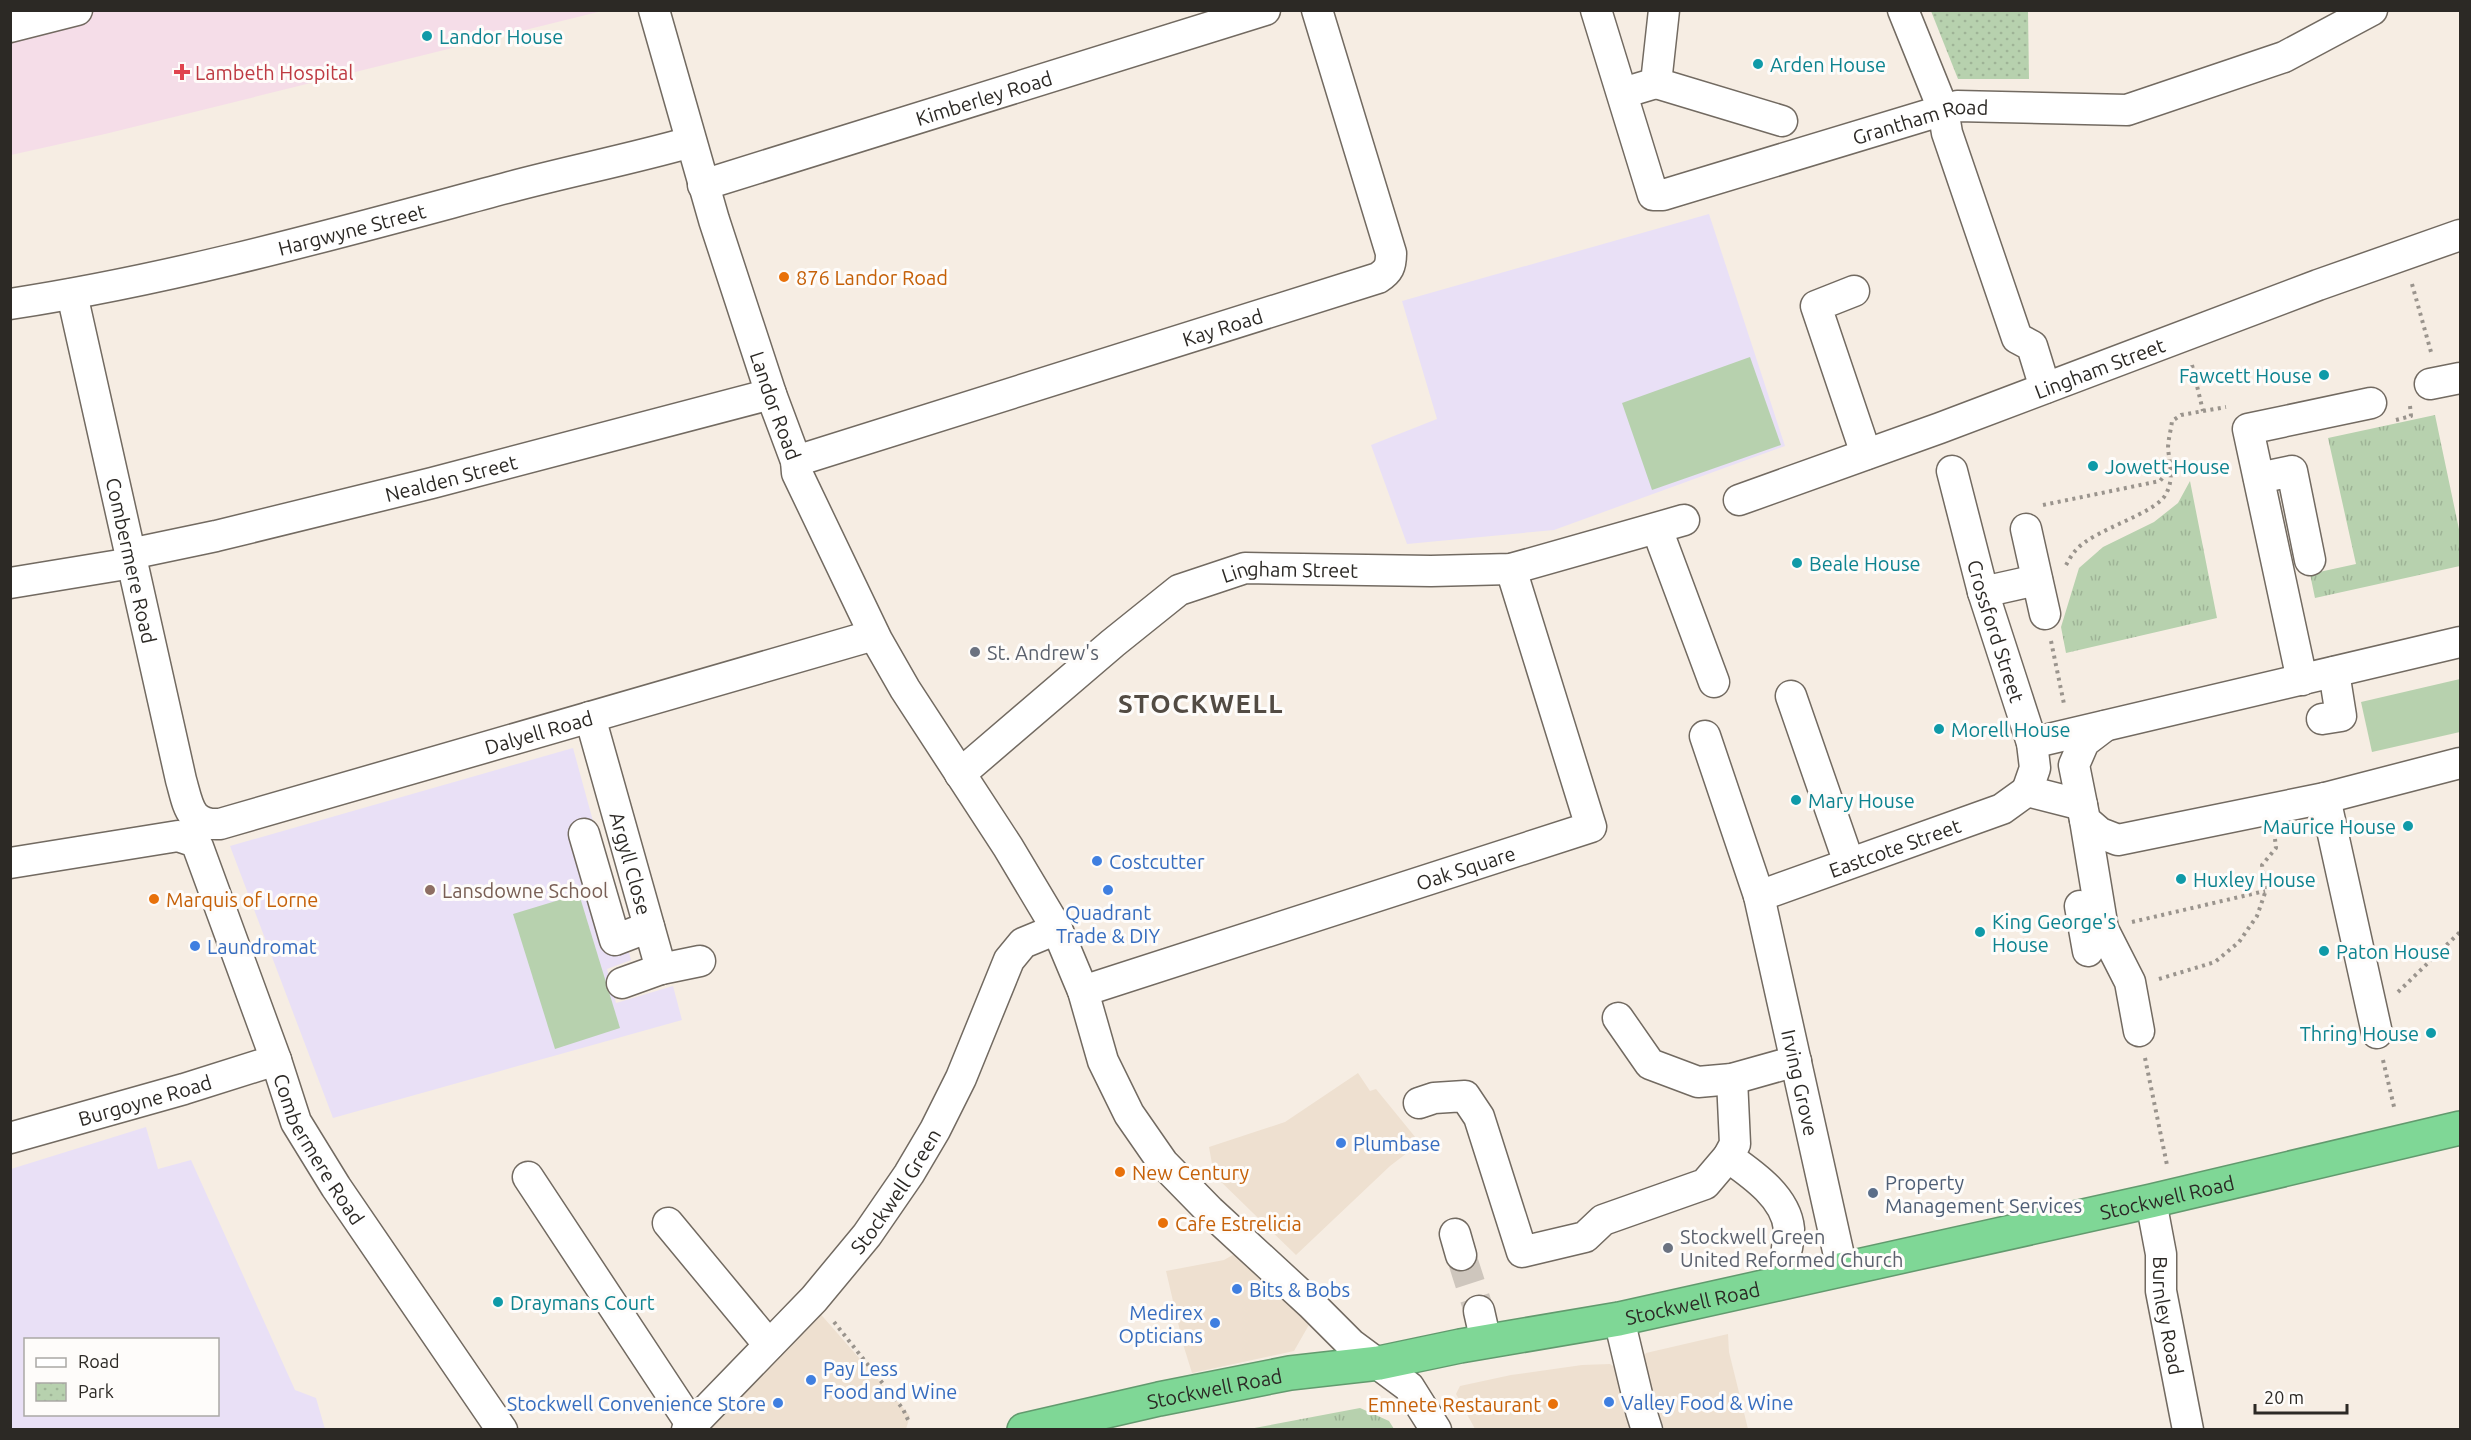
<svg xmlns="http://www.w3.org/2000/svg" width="2471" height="1440" font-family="Ubuntu,sans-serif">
	<defs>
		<pattern id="grass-tufts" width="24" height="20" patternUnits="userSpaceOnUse" patternTransform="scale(1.5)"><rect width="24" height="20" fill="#b7d1ae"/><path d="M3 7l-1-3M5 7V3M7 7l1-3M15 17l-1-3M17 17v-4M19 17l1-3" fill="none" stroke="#9eb396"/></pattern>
		<pattern id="park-dots" width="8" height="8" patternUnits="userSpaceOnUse" patternTransform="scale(1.5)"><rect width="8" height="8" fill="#b7d1ae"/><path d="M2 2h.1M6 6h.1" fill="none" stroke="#9eb396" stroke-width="1.8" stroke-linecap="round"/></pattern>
	</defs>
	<rect width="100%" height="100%" fill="#f6ede3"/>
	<g fill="#eee0d0">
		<polygon points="1358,1073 1370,1091 1376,1089 1420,1143 1390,1166 1296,1255 1214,1175 1209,1147 1285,1122"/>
		<polygon points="1243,1249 1310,1323 1294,1351 1192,1373 1183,1344 1166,1271 1224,1260"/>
		<polygon points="817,1310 910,1416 906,1429 699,1430"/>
		<polygon points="1728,1334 1729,1352 1748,1429 1664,1429 1643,1358 1646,1353"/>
		<polygon points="1610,1364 1618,1369 1637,1429 1475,1429 1456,1394 1460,1386 1511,1375 1582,1365"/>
	</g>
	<g fill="#e9e0f6" fill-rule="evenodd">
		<polygon points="1709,214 1785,446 1554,530 1407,544 1371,445 1437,419 1402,301"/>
		<polygon points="573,748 631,960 607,969 616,1003 673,986 682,1020 333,1118 230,846"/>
		<path d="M146,1127L158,1169L191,1160L295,1390L316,1398L325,1429H11V1169ZM26,1340H218V1414H26Z"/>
	</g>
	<polygon fill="#f5dde8" points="10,11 602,11 105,134 11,155"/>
	<g fill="url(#grass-tufts)">
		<polygon points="2435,415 2460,534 2460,566 2315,598 2310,574 2356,564 2328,438"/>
		<polygon points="2190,481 2217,618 2066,653 2061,627 2079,568 2103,547 2154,522 2178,503"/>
		<polygon points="1360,1408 1389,1421 1394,1429 1249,1429"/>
	</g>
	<polygon fill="url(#park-dots)" points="1931,11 2028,11 2029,79 1958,79"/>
	<g fill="#b7d1ae">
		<polygon points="1750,357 1781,445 1652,490 1622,403"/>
		<polygon points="2460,679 2460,732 2372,752 2361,702"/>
		<polygon points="579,894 620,1028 555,1049 513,914"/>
	</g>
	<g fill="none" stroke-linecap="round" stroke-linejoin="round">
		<polyline stroke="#cec6bd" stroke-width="30" stroke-dasharray="30 15" stroke-linecap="butt" points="1461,1255 1479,1311"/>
		<g stroke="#726a61" stroke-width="33">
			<g id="minor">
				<path id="s1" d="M654,10L714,220L771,394L796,461L797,473L877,640L905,689L1008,847L1057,929L1083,991L1103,1061L1129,1114L1163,1163L1210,1211L1311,1304L1351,1344L1409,1387L1436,1430"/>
				<path id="s2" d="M1596,10L1653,195H1663L1957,106L2127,110L2284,57L2372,10"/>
				<polyline points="1903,10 1943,109 1947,133 2017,338 2032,346 2045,388"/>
				<polyline points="10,27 77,10"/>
				<polyline points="1656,83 1782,121"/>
				<polyline points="1636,89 1656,83 1664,10"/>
				<path id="s3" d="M703,185L1265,10"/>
				<polyline points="1854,291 1816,306 1866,454"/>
				<path id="s4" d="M72,294L181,780C188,804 189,826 220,824L874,635"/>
				<path id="s5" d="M10,304C180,278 345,231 510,187C570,171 631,159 691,142"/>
				<polyline points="2430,384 2460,378"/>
				<path id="s6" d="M796,461L1378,278C1389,271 1391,266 1391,253L1317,10"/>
				<path id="s7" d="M1952,471L1983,592L2032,743L2035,768L2027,791"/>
				<polyline points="2259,478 2292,471 2310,560"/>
				<path id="s8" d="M1739,500L1940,428L2318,285L2460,235"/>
				<polyline points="1657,529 1714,682"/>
				<polyline points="2026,529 2045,614"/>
				<path id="s9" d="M130,554L216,536L432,483L771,394"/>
				<polyline points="10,583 132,563"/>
				<polyline points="1983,592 2037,580"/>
				<polyline points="2302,680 2248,429 2371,403"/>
				<polyline points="1791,696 1849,863"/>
				<path id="s10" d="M590,717L661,969L622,983"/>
				<polyline points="2322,719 2341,716 2334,672"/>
				<polyline points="2105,726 2084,742 2074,765 2085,820 2100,833 2118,840 2325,798 2460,763"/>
				<path id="s11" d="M1705,736L1759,896L1842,1269"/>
				<polyline points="2032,743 2460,642"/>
				<path id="s12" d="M960,774L1113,643L1179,590L1245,568L1431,571L1511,569L1684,520"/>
				<polyline points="2027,791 2082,805"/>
				<polyline points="2325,798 2377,1033"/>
				<polyline points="2085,820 2103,929 2130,982 2139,1031"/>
				<polyline points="584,834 615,940 649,927"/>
				<path id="s13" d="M10,863L178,836L193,841L198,847L276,1060L296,1122L336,1187L502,1430"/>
				<path id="s14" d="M1759,896L2002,809L2027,791"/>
				<polyline points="2080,906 2088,951"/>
				<polyline points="661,969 700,961"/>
				<path id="s15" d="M1083,991L1591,827L1511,569"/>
				<polyline points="1618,1018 1650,1064 1698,1082 1732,1079 1796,1061"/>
				<polyline points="1419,1103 1434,1098 1465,1096 1479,1117 1522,1252 1585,1237 1603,1220 1705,1184 1728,1157 1735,1144 1732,1079"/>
				<path id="s16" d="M10,1138L184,1089L276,1060"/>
				<path d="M1728,1157C1752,1174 1786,1197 1789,1229C1789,1235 1788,1242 1787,1248"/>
				<polyline points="528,1177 691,1424"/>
				<path id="s17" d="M2151,1201L2161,1254V1291L2188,1430"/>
				<polyline points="668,1223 769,1345"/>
				<polyline points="1455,1234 1461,1255"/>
				<polyline points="1479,1311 1486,1342"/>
				<polyline points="1619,1319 1641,1411 1647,1430"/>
				<path id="s18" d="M687,1430L814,1299L867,1235L909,1174L935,1130L961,1078L1009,960L1023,943L1057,929"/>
			</g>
		</g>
		<g stroke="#629a6e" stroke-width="36">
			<g id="highway">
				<path id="s19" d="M1024,1430L1159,1399L1290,1373L1379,1363L1460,1346L1619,1319L2151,1201L2460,1128"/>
			</g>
		</g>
		<g stroke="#9a948d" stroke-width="4" stroke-dasharray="3 4.5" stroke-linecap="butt">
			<polyline points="2412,284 2431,352"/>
			<polyline points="2192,365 2203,411"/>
			<polyline points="2396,420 2411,416 2410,406"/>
			<polyline points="2043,505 2160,481 2171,468"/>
			<path d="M2066,565C2069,560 2072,554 2076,550C2094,529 2156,514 2166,494C2174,479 2170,465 2168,449C2168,440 2171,430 2172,421L2181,415L2226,407"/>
			<polyline points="2051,641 2064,704"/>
			<polyline points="2132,922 2265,891"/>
			<polyline points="2159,979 2215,962 2239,942 2257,916 2266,890 2262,865 2276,848 2275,839"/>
			<polyline points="2398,992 2460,932"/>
			<polyline points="2145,1058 2167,1165"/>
			<polyline points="2383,1060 2395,1111"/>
			<polyline points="834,1322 903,1409 909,1422"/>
		</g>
		<use href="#minor" stroke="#fff" stroke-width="30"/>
		<use href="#highway" stroke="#7fd796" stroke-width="33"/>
	</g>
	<g fill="#0f9aa8" stroke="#fefcfa" stroke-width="2">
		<circle cx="427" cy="36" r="6"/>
		<circle cx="1758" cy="64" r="6"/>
		<circle cx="2324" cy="375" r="6"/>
		<circle cx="2093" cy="466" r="6"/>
		<circle cx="1797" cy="563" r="6"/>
		<circle cx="1939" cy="729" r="6"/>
		<circle cx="1796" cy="800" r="6"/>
		<circle cx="2408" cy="826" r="6"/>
		<circle cx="2181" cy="879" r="6"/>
		<circle cx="1980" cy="932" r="6"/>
		<circle cx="2324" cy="951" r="6"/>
		<circle cx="2431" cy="1033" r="6"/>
		<circle cx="498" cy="1302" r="6"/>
	</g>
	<path fill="#e0444e" stroke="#fefcfa" stroke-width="2" d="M179 63h6v6h6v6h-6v6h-6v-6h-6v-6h6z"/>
	<g fill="#e8710a" stroke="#fefcfa" stroke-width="2">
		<circle cx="784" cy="277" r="6"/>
		<circle cx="154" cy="899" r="6"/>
		<circle cx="1120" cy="1172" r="6"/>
		<circle cx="1163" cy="1223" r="6"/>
		<circle cx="1553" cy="1404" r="6"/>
	</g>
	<g fill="#6b7280" stroke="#fefcfa" stroke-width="2">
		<circle cx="975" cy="652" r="6"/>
		<circle cx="1668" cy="1248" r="6"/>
	</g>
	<g fill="#3f7fe0" stroke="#fefcfa" stroke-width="2">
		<circle cx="1097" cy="861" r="6"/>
		<circle cx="1108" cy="890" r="6"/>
		<circle cx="195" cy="946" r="6"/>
		<circle cx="1341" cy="1143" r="6"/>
		<circle cx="1237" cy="1289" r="6"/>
		<circle cx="1215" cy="1323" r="6"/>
		<circle cx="811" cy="1380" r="6"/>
		<circle cx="1609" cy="1402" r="6"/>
		<circle cx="778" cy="1403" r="6"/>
	</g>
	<circle fill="#8d6e63" stroke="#fefcfa" stroke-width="2" cx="430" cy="890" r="6"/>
	<circle fill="#5c6f8a" stroke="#fefcfa" stroke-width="2" cx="1873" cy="1193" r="6"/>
	<g text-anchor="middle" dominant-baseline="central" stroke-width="6" stroke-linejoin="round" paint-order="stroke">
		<g font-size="20" fill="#0d838f" stroke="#fefcfa" text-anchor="start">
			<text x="439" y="36">Landor House</text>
			<text x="1770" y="64">Arden House</text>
			<text x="2312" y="375" text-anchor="end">Fawcett House</text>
			<text x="2105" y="466">Jowett House</text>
			<text x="1809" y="563">Beale House</text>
			<text x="1951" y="729">Morell House</text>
			<text x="1808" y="800">Mary House</text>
			<text x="2396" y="826" text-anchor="end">Maurice House</text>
			<text x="2193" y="879">Huxley House</text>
			<text x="1992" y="921">King George's<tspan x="1992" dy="23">House</tspan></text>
			<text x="2336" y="951">Paton House</text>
			<text x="2419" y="1033" text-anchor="end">Thring House</text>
			<text x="510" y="1302">Draymans Court</text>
		</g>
		<g font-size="20" fill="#be3a42" stroke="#fefcfa" text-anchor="start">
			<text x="195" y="72">Lambeth Hospital</text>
		</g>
		<g font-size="20" fill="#2c2925" stroke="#fefcfa">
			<text stroke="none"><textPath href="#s3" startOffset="294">Kimberley Road</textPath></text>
			<text stroke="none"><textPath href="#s2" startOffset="472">Grantham Road</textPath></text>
			<text stroke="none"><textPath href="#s5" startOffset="350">Hargwyne Street</textPath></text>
			<text stroke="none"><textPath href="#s6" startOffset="447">Kay Road</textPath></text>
			<text stroke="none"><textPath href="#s8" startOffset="384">Lingham Street</textPath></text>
			<text stroke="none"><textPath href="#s1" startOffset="414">Landor Road</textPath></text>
			<text stroke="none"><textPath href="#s9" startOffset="330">Nealden Street</textPath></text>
			<text stroke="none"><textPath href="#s4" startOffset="273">Combermere Road</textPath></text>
			<text stroke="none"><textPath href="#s12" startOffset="400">Lingham Street</textPath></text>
			<text stroke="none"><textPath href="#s7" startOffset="166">Crossford Street</textPath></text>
			<text stroke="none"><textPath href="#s4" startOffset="896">Dalyell Road</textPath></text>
			<text stroke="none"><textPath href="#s14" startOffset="144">Eastcote Street</textPath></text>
			<text stroke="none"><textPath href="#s10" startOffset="152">Argyll Close</textPath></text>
			<text stroke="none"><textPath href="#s15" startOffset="402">Oak Square</textPath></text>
			<text stroke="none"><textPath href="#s11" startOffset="360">Irving Grove</textPath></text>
			<text stroke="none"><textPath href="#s16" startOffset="140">Burgoyne Road</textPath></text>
			<text stroke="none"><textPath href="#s13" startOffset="520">Combermere Road</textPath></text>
			<text stroke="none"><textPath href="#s18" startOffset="318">Stockwell Green</textPath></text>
			<text stroke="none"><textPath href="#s19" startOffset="1167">Stockwell Road</textPath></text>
			<text stroke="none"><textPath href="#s19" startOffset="681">Stockwell Road</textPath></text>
			<text stroke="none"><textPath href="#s17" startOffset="116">Burnley Road</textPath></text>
			<text stroke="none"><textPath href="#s19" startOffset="195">Stockwell Road</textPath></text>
		</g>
		<g font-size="20" fill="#c56008" stroke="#fefcfa" text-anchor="start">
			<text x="796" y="277">876 Landor Road</text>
			<text x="166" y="899">Marquis of Lorne</text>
			<text x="1132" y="1172">New Century</text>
			<text x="1175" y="1223">Cafe Estrelicia</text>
			<text x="1541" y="1404" text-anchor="end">Emnete Restaurant</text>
		</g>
		<g font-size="20" fill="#5b616d" stroke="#fefcfa" text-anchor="start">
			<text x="987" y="652">St. Andrew's</text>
			<text x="1680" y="1236">Stockwell Green<tspan x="1680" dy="23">United Reformed Church</tspan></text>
		</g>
		<g font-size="20" fill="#366cbe" stroke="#fefcfa" text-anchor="start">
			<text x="1109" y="861">Costcutter</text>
			<text x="1108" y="912" text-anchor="middle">Quadrant<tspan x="1108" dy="23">Trade &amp; DIY</tspan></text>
			<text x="207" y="946">Laundromat</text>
			<text x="1353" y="1143">Plumbase</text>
			<text x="1249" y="1289">Bits &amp; Bobs</text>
			<text x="1203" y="1312" text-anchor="end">Medirex<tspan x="1203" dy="23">Opticians</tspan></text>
			<text x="823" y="1368">Pay Less<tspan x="823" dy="23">Food and Wine</tspan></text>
			<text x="1621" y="1402">Valley Food &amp; Wine</text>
			<text x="766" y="1403" text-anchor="end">Stockwell Convenience Store</text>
		</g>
		<g font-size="20" fill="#785e54" stroke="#fefcfa" text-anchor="start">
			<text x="442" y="890">Lansdowne School</text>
		</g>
		<g font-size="20" fill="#4e5e75" stroke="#fefcfa" text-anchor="start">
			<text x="1885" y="1182">Property<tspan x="1885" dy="23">Management Services</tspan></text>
		</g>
		<g font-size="26" font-weight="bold" letter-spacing="1.5" fill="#524b43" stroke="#fefcfa">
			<text x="1201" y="703">STOCKWELL</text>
		</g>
	</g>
	<rect width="2471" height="1440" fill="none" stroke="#2c2925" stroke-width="24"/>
	<rect x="24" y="1338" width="195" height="78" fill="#fefcfa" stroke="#aaa8a5" stroke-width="1.5"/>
	<rect x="36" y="1358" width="30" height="9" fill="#ffffff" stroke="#aaa8a5" stroke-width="1.5"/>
	<text x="78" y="1368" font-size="18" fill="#2c2925">Road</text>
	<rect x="36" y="1383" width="30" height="18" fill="url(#park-dots)" stroke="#aaa8a5" stroke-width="1.5"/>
	<text x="78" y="1398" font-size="18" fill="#2c2925">Park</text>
	<path d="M2255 1404v9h92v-9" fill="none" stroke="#2c2925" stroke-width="3"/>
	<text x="2264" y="1404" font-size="18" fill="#2c2925" stroke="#fefcfa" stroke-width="4.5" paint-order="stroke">20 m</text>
</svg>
